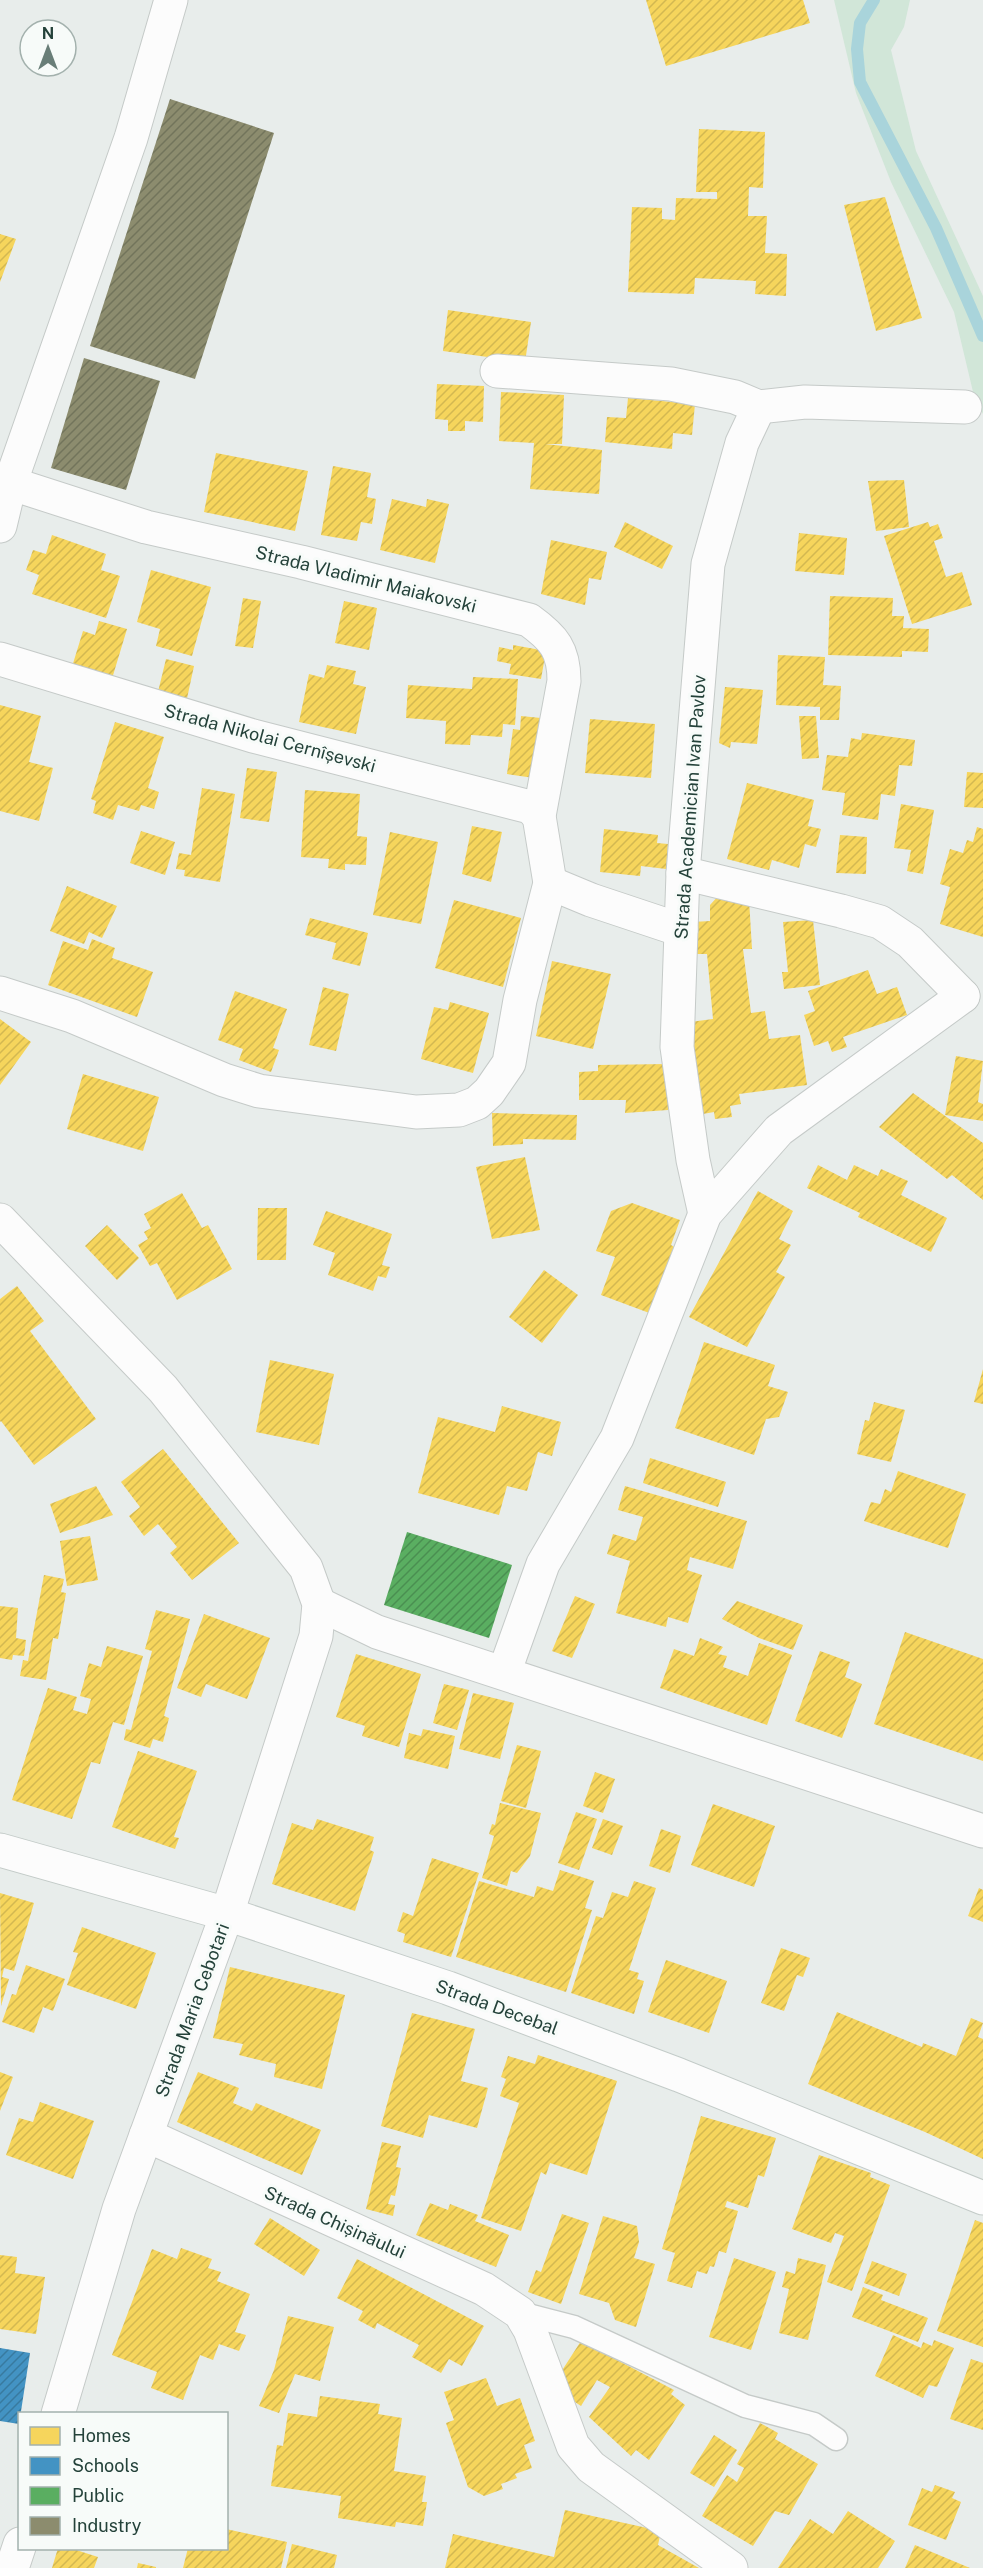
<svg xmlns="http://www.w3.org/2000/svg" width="983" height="2568" font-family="'Public Sans',sans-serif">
	<defs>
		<pattern id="homes-hatch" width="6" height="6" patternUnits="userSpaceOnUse" patternTransform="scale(1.5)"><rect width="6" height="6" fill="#f6d55c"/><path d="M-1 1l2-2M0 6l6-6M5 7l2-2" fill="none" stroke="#d3b851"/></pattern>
		<pattern id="schools-hatch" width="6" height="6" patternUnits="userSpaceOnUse" patternTransform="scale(1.5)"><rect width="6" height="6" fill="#4393c3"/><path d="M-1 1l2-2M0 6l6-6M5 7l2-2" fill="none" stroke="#387a9f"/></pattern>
		<pattern id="public-hatch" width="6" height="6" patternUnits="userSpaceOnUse" patternTransform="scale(1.5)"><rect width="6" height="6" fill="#5aae61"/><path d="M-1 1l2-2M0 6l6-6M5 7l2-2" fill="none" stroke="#4a8f51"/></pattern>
		<pattern id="industry-hatch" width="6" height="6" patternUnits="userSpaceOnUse" patternTransform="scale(1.5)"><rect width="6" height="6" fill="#8c8c6e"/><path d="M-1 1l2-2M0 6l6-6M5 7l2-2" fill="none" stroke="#72745b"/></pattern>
	</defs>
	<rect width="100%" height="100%" fill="#e8edeb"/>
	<polygon fill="#d1e6d8" points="834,0 910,0 904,27 891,50 916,151 983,296 983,414 974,396 954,312 891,182 856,93"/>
	<g fill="url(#homes-hatch)">
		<polygon points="646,0 803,0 810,23 666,66"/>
		<polygon points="699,129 765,132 763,188 749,187 748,216 767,216 765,253 787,254 786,296 755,294 756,281 695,278 694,294 628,292 632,207 662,208 662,219 675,220 676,198 717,199 717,192 696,192"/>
		<polygon points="885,197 922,318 876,331 844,205"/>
		<polygon points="0,234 16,239 0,282"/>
		<polygon points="448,310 531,322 525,362 443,351"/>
		<polygon points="437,384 484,386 483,422 465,421 465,431 448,431 448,420 435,419"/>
		<polygon points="501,392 564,395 562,444 545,444 602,450 599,494 530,489 534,443 499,441"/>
		<polygon points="628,398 695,404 692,435 673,433 672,449 605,442 607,417 626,418"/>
		<polygon points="216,453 308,471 295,531 204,512"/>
		<polygon points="333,466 371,473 367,497 376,499 372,524 361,522 357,541 321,535"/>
		<polygon points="904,480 909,527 876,531 868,481"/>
		<polygon points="392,499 426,507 427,499 449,504 435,563 380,550"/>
		<polygon points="625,522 673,546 662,569 614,547"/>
		<polygon points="928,522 930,527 938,524 943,538 934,541 946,577 962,572 972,605 912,624 884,536"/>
		<polygon points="799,533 847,538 844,575 795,571"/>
		<polygon points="52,535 106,554 101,570 120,576 106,618 32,594 39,575 26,570 33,550 46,554"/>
		<polygon points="551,540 607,552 601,580 589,578 585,605 541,594"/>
		<polygon points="151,570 211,587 192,656 156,646 160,629 137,622"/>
		<polygon points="830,596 893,598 892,616 904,616 903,628 929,629 928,652 902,651 902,657 828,655"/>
		<polygon points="243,598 261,601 253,648 235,646"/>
		<polygon points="344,601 377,608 369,650 335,643"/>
		<polygon points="99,621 127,629 111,682 71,670 83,631 95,635"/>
		<polygon points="513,645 546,651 541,679 509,674 511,664 497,661 499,647 513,650"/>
		<polygon points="778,655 825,657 823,685 841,686 839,720 820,720 820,707 776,705"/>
		<polygon points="166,659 194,666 186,703 157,696"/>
		<polygon points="327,665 356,671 353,684 366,687 356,734 299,722 309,674 324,678"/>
		<polygon points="473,677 518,679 515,725 503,724 502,737 471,735 470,745 445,744 446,721 406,718 408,685 472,689"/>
		<polygon points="725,687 763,690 757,744 731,742 730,748 719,743"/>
		<polygon points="0,705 41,716 29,762 53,768 39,821 0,811"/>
		<polygon points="521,716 541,718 534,778 507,774 513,729 520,730"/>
		<polygon points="799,716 816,716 819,758 802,759"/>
		<polygon points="590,719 655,724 651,778 585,773"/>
		<polygon points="115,722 164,737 148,788 159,792 154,809 141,805 139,811 118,805 113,820 93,813 96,801 91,799"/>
		<polygon points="862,733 915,740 912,766 899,765 895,796 881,794 878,820 842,815 845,793 822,790 827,755 848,757 851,738 861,740"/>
		<polygon points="247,768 277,772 269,822 240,818"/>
		<polygon points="967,772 983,773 983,808 964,807"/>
		<polygon points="747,783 814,800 808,826 821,829 816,847 805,844 799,868 772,860 769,870 727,859"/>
		<polygon points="202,788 235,794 220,882 184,876 185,870 176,869 179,853 191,855"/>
		<polygon points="305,790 360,794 357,836 367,837 366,865 345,864 345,870 328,868 329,859 301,857"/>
		<polygon points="901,804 934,810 923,874 907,871 911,850 894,848"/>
		<polygon points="472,826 502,832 491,882 462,874"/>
		<polygon points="977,827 983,829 983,937 940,924 950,887 940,884 950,849 963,853 967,840 973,842"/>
		<polygon points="604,829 658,835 657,843 668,844 666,869 641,866 640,876 600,872"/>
		<polygon points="141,831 175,842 165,875 130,863"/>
		<polygon points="390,832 438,842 421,924 373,915"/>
		<polygon points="840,835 867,837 866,874 836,873"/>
		<polygon points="67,886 117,906 102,938 89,932 84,944 50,931"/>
		<polygon points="720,894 749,899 752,949 743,949 751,1013 765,1011 769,1039 800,1035 807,1085 739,1094 741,1104 730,1106 732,1117 715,1119 714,1112 703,1114 690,1022 713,1019 707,954 695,954 693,922 710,921 710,905"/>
		<polygon points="454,900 521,918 503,987 435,968"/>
		<polygon points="310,918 368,933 360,966 332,959 336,943 305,935"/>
		<polygon points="813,920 820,985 784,989 782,972 788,972 783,922"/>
		<polygon points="92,939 115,948 112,958 153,972 137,1017 48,985 63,941 88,950"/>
		<polygon points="552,961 611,974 593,1049 536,1036"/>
		<polygon points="868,970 877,994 897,987 907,1015 843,1037 847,1047 832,1052 828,1041 814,1046 804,1015 815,1011 808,991"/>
		<polygon points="323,987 349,994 336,1051 309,1045"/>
		<polygon points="235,991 287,1009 273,1048 279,1050 271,1072 239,1060 243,1049 218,1040"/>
		<polygon points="450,1002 489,1013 473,1073 421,1059 434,1007 448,1010"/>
		<polygon points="0,1019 31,1042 0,1085"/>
		<polygon points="956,1056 983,1061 978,1102 983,1104 983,1121 945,1115"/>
		<polygon points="667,1064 668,1110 625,1113 626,1100 579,1100 579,1072 598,1071 598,1065"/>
		<polygon points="83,1074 159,1097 143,1151 67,1129"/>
		<polygon points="913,1093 983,1143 983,1200 952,1175 947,1179 879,1127"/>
		<polygon points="492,1113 577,1115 576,1140 523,1139 523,1144 493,1146"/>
		<polygon points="525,1157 540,1230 492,1239 476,1167"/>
		<polygon points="818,1165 847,1180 854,1165 878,1176 881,1169 908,1181 901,1195 947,1218 931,1252 858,1217 860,1213 807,1188"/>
		<polygon points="758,1191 793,1211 779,1239 791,1245 776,1272 785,1277 747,1347 689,1317"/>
		<polygon points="182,1193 202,1228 208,1225 232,1269 177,1300 157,1263 150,1266 138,1245 148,1239 144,1232 151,1228 144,1214"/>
		<polygon points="632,1203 680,1220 671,1245 676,1248 652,1314 601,1295 615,1257 596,1251 611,1211"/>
		<polygon points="258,1208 287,1208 286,1260 257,1260"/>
		<polygon points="326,1211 392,1234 382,1265 390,1267 386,1278 378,1276 373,1291 328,1275 335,1253 313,1245"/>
		<polygon points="107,1225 139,1258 117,1280 85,1246"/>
		<polygon points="544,1270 578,1295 542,1343 509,1317"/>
		<polygon points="17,1286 44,1321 30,1331 96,1419 34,1465 1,1421 0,1422 0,1299"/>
		<polygon points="704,1342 775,1365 768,1386 788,1392 779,1417 766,1419 754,1455 675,1428"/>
		<polygon points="270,1360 334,1374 319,1445 256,1432"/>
		<polygon points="983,1369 983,1404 974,1402"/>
		<polygon points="874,1402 905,1410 891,1462 857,1454 865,1420 869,1421"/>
		<polygon points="502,1406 561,1422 552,1456 538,1452 527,1491 507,1486 499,1515 418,1493 438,1417 495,1432"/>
		<polygon points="163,1449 239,1543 192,1580 170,1553 177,1547 158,1524 144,1536 129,1516 140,1507 121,1482"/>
		<polygon points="650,1458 726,1482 718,1507 643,1483"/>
		<polygon points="898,1471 966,1494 948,1548 864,1521 871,1502 880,1504 885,1489 891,1492"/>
		<polygon points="96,1486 113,1515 60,1533 50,1504"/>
		<polygon points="625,1486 747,1521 733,1569 690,1557 687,1570 702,1575 688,1623 668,1617 666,1627 616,1613 630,1561 607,1554 613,1534 636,1541 643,1517 618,1510"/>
		<polygon points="90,1536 98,1580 67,1586 60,1541"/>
		<polygon points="44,1575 64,1579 61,1592 66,1593 58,1639 53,1638 46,1680 20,1676 23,1660 28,1661"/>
		<polygon points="575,1596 595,1604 572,1658 552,1651"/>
		<polygon points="737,1601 803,1625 793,1650 759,1638 722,1619"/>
		<polygon points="0,1606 18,1608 16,1638 26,1640 24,1656 13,1655 12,1660 0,1658"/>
		<polygon points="156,1610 190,1619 164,1716 169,1718 163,1742 153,1739 150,1748 124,1740 126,1729 131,1730 152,1651 145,1649"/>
		<polygon points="204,1614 270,1638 247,1699 206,1684 201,1697 177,1688"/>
		<polygon points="905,1632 983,1659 983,1761 874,1724"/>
		<polygon points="700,1638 723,1647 718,1654 727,1656 723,1667 748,1676 759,1643 792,1655 767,1725 660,1688 674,1649 694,1656"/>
		<polygon points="107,1646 143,1656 124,1725 113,1722 100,1764 91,1762 72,1819 12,1800 48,1688 77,1697 73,1710 87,1714 91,1699 80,1696 89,1663 101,1667"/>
		<polygon points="820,1651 850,1662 845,1677 862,1684 842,1738 795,1721"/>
		<polygon points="356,1654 421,1674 399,1747 362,1736 365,1726 336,1717"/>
		<polygon points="444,1684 469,1690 457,1730 433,1723"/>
		<polygon points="473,1693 514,1703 500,1759 459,1749"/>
		<polygon points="423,1729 455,1736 448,1769 404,1758 409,1733 421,1736"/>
		<polygon points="517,1745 541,1751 526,1808 501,1801"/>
		<polygon points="138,1751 197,1771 174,1837 179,1838 175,1849 112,1827"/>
		<polygon points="595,1772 615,1779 603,1813 583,1806"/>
		<polygon points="500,1803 541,1813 530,1856 517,1873 511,1871 507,1886 482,1878 494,1836 489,1834 492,1824 495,1825"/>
		<polygon points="713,1804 775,1826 754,1887 691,1865"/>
		<polygon points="576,1812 597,1819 579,1870 558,1863"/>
		<polygon points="317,1819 374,1837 370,1850 374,1852 355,1911 272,1884 292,1823 313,1830"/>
		<polygon points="603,1819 623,1826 612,1855 592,1848"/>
		<polygon points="661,1829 681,1836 670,1873 649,1866"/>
		<polygon points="432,1858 479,1873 451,1957 403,1942 405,1934 397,1931 403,1912 413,1916"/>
		<polygon points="560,1870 594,1881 585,1908 592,1910 566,1992 456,1957 479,1881 534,1897 537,1886 553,1891"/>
		<polygon points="634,1881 656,1888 629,1970 639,1973 637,1979 644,1981 634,2014 571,1993 596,1916 603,1918 612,1892 628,1897"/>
		<polygon points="979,1888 983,1890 983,1922 968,1916"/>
		<polygon points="0,1893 34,1903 14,1971 4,1968 2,1977 9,1979 1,2006"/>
		<polygon points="82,1927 156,1953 136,2009 67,1985 78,1953 73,1952"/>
		<polygon points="781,1948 810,1958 803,1977 797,1975 784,2011 761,2003"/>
		<polygon points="666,1960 727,1981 709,2033 648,2012"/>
		<polygon points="26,1965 65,1979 53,2011 43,2007 34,2033 2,2022 12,1994 16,1995"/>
		<polygon points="230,1967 345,1995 322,2089 274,2077 276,2064 239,2055 243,2044 213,2038"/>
		<polygon points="837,2012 922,2047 923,2043 956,2056 971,2018 983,2023 978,2037 983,2039 983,2159 925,2132 808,2084"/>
		<polygon points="412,2013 475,2029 461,2081 488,2088 477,2128 429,2115 423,2138 381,2126"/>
		<polygon points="538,2055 617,2081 587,2175 550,2163 546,2175 541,2172 521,2231 481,2218 519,2103 500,2096 506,2079 501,2077 508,2056 535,2064"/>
		<polygon points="0,2072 13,2077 0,2111"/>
		<polygon points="198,2072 239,2088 233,2103 252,2111 256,2103 321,2130 302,2175 177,2122"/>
		<polygon points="40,2102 94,2121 73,2179 6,2155 19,2118 33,2122"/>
		<polygon points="701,2116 776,2138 764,2177 758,2175 748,2208 727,2201 725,2207 738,2211 726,2253 719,2251 714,2267 710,2266 707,2274 697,2271 692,2288 667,2281 675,2253 662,2249"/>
		<polygon points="382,2142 401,2146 396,2167 401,2168 395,2196 391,2195 388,2204 395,2205 393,2216 366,2209"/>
		<polygon points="819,2155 871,2173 870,2177 890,2185 852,2291 827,2282 844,2236 835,2233 831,2243 792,2229"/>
		<polygon points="430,2203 448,2210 450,2204 478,2215 475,2221 509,2235 496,2267 416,2235"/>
		<polygon points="562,2214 589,2223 561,2304 528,2292 536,2270 541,2272"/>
		<polygon points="603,2216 637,2226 639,2242 634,2258 655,2264 636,2327 615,2320 609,2303 579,2294"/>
		<polygon points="270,2218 320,2250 304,2276 254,2244"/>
		<polygon points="975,2220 983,2223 983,2347 937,2331"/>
		<polygon points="181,2248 212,2259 208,2268 221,2272 217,2281 250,2294 235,2332 246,2335 239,2351 219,2344 213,2360 200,2355 183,2400 151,2388 157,2372 112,2355 152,2249 177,2259"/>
		<polygon points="0,2255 17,2257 15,2273 45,2277 36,2334 0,2329"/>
		<polygon points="734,2258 776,2272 751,2350 709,2337"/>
		<polygon points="798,2258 826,2265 808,2340 779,2333 789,2289 782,2287 786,2271 795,2274"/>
		<polygon points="357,2259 484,2326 462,2366 449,2359 441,2373 412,2357 419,2345 377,2323 375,2329 358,2320 363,2311 337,2298"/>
		<polygon points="872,2261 907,2274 899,2296 864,2283"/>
		<polygon points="863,2287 883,2295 881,2300 928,2318 918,2342 852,2317"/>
		<polygon points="288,2316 334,2327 320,2381 295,2374 279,2413 259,2406 274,2370"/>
		<polygon points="893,2335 921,2348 923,2342 932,2346 934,2340 954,2348 937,2387 929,2385 923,2398 875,2376"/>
		<polygon points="581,2341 674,2390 671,2394 685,2405 649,2460 636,2450 631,2456 589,2417 610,2387 597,2380 581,2406 572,2400 561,2372"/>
		<polygon points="971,2359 983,2363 983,2430 950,2419"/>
		<polygon points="486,2378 497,2406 520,2398 535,2441 524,2445 532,2468 515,2474 517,2478 501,2484 503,2489 484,2496 468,2487 446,2423 454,2420 444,2392"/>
		<polygon points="320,2396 380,2404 378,2414 402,2418 394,2471 426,2476 422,2502 427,2502 423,2526 396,2522 395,2527 338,2518 341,2496 271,2486 277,2445 283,2446 288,2413 317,2417"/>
		<polygon points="760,2423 778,2433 775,2439 818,2464 789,2515 775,2511 753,2546 702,2516 727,2475 737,2482 744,2468 737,2464"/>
		<polygon points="714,2435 737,2450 714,2487 690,2473"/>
		<polygon points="935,2485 955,2492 952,2498 961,2502 946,2540 908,2525 922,2488 932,2492"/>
		<polygon points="565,2510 661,2531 658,2545 699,2568 445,2568 453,2534 554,2557"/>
		<polygon points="848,2511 895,2541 878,2568 778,2568 810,2519 833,2534"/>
		<polygon points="226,2529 287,2542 281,2568 183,2568 188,2548 226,2548"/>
		<polygon points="292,2544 337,2555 334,2568 286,2568"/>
		<polygon points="915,2545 970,2568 905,2568"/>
		<polygon points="58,2548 70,2548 98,2557 94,2568 52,2568"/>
		<polygon points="138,2563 156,2567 156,2568 137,2568"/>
	</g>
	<polygon fill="url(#schools-hatch)" points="0,2348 30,2353 19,2424 0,2421"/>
	<polygon fill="url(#public-hatch)" points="407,1532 512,1565 489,1638 384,1605"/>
	<g fill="url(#industry-hatch)">
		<polygon points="170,99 274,133 195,379 90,346"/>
		<polygon points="84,358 160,381 126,490 51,468"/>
	</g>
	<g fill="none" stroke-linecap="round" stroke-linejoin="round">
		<polyline stroke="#a9d4db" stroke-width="12" points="874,0 860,23 857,49 860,82 936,228 983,336"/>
		<g stroke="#c5cac8" stroke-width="25">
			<polyline id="service" points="520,2313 574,2327 745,2406 814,2424 836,2439"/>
		</g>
		<g stroke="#c5cac8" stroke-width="35">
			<g id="minor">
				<polyline points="497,371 671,384 735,397 759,407 805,402 965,407"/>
				<path d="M0,480L146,527L301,562L529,620C554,638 564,650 564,681L539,816L550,883L520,1000L509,1063L489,1092L477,1103L459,1110L416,1112L259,1091L224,1080L72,1016L0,993"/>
				<polyline points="0,526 10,484 131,138 171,0"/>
				<polyline points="0,659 253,736 530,807 539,816"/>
				<polyline points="683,873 841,911 880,922 910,942 963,996"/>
				<polyline points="550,883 591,900 681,930"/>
				<polyline points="705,1214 693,1160 677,1047 683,873 708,564 742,443 759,407"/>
				<polyline points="0,1220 163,1389 306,1568 319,1604 316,1636 227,1914 119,2209 58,2414"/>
				<polyline points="319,1604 377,1632 983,1831"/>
				<polyline points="504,1673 543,1564 617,1438 705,1214 779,1130 963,996"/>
				<polyline points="146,2135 484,2289 520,2313 530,2330 573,2446 591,2467 731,2568"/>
				<polyline points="12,2568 20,2544"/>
			</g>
		</g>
		<g stroke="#c3cbc8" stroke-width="35">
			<polyline id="secondary" points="0,1850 227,1914 448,1988 679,2075 983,2198"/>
		</g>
		<use href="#service" stroke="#fcfcfc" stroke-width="22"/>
		<use href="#minor" stroke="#fcfcfc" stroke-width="33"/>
		<use href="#secondary" stroke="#fcfcfc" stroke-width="33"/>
	</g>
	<g text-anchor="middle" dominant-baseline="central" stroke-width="6" stroke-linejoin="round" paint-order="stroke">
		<g font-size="18" fill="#24423a" stroke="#f7fbf9">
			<text transform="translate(366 579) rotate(14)">Strada Vladimir Maiakovski</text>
			<text transform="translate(270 738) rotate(15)">Strada Nikolai Cernîșevski</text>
			<text transform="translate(690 807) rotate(-86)">Strada Academician Ivan Pavlov</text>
			<text transform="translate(497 2007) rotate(20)">Strada Decebal</text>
			<text transform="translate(192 2010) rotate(-70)">Strada Maria Cebotari</text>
			<text transform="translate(335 2222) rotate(24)">Strada Chișinăului</text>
		</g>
	</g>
	<rect x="18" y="2412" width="210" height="138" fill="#f7fbf9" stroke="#a3b1ad" stroke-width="1.5"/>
	<rect x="30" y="2427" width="30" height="18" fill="#f6d55c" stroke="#a3b1ad" stroke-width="1.5"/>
	<text x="72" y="2442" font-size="18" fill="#24423a">Homes</text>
	<rect x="30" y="2457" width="30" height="18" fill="#4393c3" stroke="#a3b1ad" stroke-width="1.5"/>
	<text x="72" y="2472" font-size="18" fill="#24423a">Schools</text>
	<rect x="30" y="2487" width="30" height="18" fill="#5aae61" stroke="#a3b1ad" stroke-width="1.5"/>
	<text x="72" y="2502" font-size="18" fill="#24423a">Public</text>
	<rect x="30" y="2517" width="30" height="18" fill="#8c8c6e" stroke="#a3b1ad" stroke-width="1.5"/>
	<text x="72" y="2532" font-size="18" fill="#24423a">Industry</text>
	<g transform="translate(48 48)"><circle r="28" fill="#f7fbf9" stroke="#a3b1ad" stroke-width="1.5"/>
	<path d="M0-4.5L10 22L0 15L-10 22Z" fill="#697e78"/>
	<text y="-9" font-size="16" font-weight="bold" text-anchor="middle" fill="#24423a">N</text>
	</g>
</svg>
